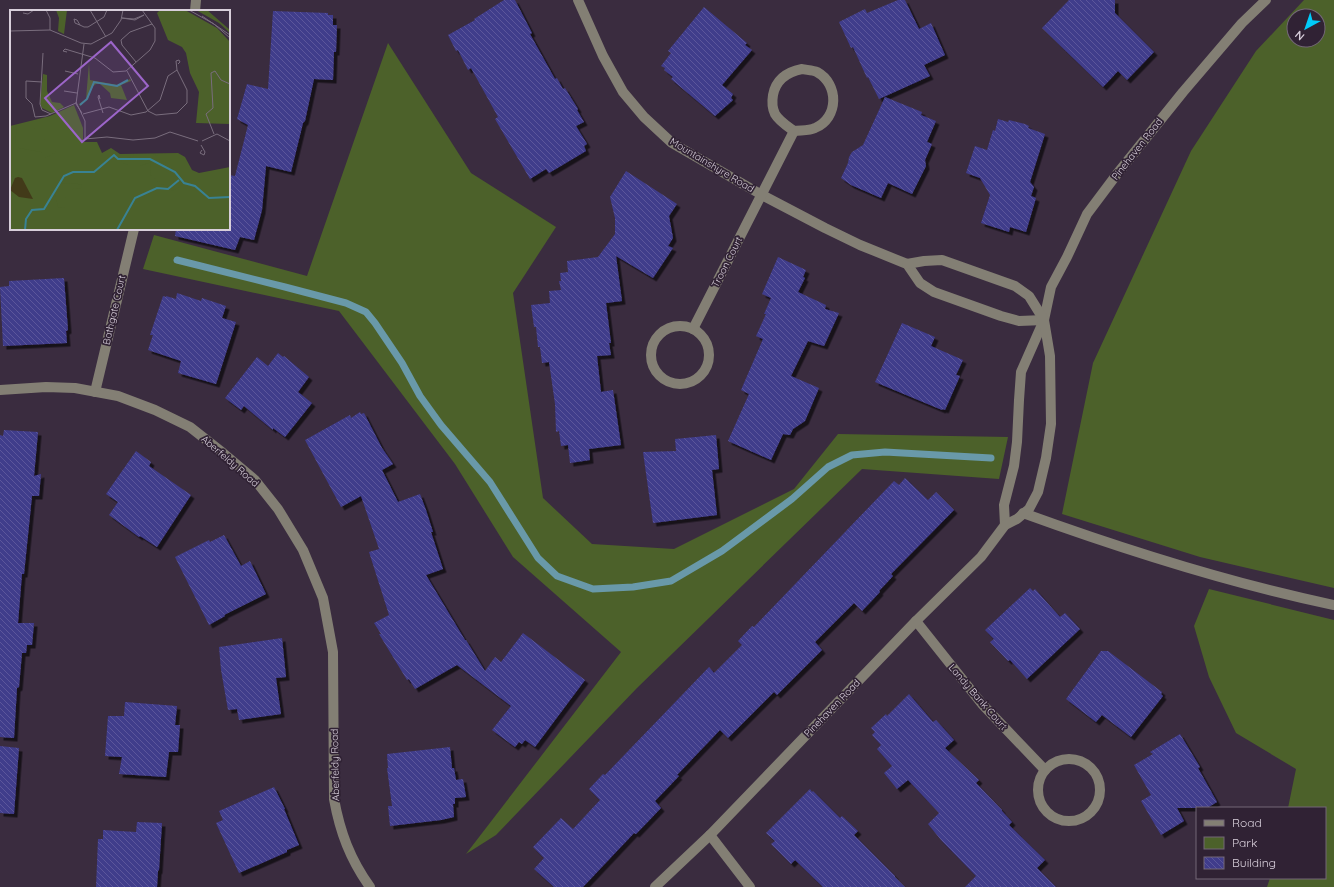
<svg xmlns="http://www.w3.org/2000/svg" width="1334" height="887" font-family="Quicksand,sans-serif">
	<defs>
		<pattern id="building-back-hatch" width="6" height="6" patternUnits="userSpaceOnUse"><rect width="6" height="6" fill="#403c8b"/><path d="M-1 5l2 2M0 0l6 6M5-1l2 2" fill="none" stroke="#5b579b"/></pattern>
		<filter id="shadow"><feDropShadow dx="3.5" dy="3.5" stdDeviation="0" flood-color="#0009"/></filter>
	</defs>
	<rect width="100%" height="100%" fill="#3a2c3f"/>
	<g fill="#4c612a" fill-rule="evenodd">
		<path d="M1304,0H1334V588L1200,557L1062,514L1093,363L1191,151L1256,51ZM1294,16H1318V40H1294Z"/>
		<polygon points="388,43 471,173 556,227 513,293 543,498 592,544 674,549 794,489 838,434 1008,437 999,479 862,469 637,688 496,835 466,854 621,652 513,557 455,464 339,311 143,269 154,235 307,276"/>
		<polygon points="1209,589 1334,620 1334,887 1267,887 1270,878 1325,878 1325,808 1288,808 1296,769 1236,733 1209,677 1194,626"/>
	</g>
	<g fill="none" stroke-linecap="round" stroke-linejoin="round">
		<polyline stroke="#6999a9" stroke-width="7" points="177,260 285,287 346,303 366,312 375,323 402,363 420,396 441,425 490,482 538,558 557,576 593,589 633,587 671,581 722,551 792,499 828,467 852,455 885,452 991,458"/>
	</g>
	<g fill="url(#building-back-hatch)" filter="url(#shadow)">
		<polygon points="504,0 515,0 532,33 530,34 555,79 557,78 563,89 565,88 578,109 577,110 584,122 576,126 587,144 584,146 586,151 549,173 546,169 530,179 495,119 498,117 471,68 468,70 458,50 456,51 448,35 475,20 474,19"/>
		<polygon points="898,0 905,0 919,29 931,23 945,55 924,65 930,76 879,99 868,77 867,78 853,47 851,48 839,22 865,9 867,13"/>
		<polygon points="1069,0 1115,0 1115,13 1154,52 1127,80 1118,71 1103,87 1042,28"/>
		<polygon points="704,7 747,43 745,45 752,50 722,85 733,94 731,98 733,100 715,116 671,79 673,77 664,70 665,68 661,66 671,53 668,51"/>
		<polygon points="273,11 328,13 328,15 333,15 333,25 337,25 336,52 334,52 333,80 314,79 305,121 303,123 291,172 266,166 262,210 254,240 240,237 235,250 175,236 176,229 229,229 229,175 235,176 248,125 237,119 247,84 268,89"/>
		<polygon points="885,97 922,112 921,115 936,121 927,142 932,144 925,160 926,166 912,194 888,183 881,198 851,185 841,178 848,163 849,157 852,152 863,145"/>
		<polygon points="998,119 1008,122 1009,120 1025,124 1029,126 1028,128 1045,134 1030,182 1034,187 1031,196 1036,198 1026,232 1010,227 1009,232 981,223 990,195 980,178 966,173 975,146 987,150 993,130 995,131"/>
		<polygon points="626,171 677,204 669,216 673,238 668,246 673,248 653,278 616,256 622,301 606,303 611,343 609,343 611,355 597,356 601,392 613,390 621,445 589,449 590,460 570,463 568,445 561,446 559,431 556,432 555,404 549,362 542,363 540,347 538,347 536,327 534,327 531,305 550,303 549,291 561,290 559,281 561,281 560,273 568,272 567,261 598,257 615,234 615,218 610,197"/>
		<polygon points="778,257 806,270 803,277 805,278 798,292 826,305 825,309 839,313 824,346 808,341 791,376 819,388 805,421 793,429 790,435 783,434 771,460 728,441 749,394 741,390 763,339 756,336 766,314 764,314 771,298 762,294"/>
		<polygon points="64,278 68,330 66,331 67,343 3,346 0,287 9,286 9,281"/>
		<polygon points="177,293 201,301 202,298 226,306 222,318 236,322 216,384 178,373 181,361 148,350 153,335 150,335 163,296 166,297 166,296 176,299"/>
		<polygon points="902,323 935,337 931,346 963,360 956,375 960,376 945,410 943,409 942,410 875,382"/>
		<polygon points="278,353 283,357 284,356 309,377 298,392 312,403 285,437 273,428 273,430 244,406 241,410 225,398 257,357 268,366"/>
		<polygon points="360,412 361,414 364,413 382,448 393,464 382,470 398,502 420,494 426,510 433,532 431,532 443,569 426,575 465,640 466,640 485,671 495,657 501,662 523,633 585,680 535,747 525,740 522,744 519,742 515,747 492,730 511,706 457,665 415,689 409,679 407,680 379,634 381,634 374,623 389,615 369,552 379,549 361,496 341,507 305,440 350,415 351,418"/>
		<polygon points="4,430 38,432 34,476 41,474 39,496 32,496 24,574 22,574 18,623 34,623 32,645 27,645 26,653 22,653 19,687 17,688 14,738 0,737 0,435 3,436"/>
		<polygon points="716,435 719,469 712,470 717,515 653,523 643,452 676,451 675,439"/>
		<polygon points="136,451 151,462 149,466 191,495 157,547 140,536 139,537 109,515 118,502 106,494"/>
		<polygon points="905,478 928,500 936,492 954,510 891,574 893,576 879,591 880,592 862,611 854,603 815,642 822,650 777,695 774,692 728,738 720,730 677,775 679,776 655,801 661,808 636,834 634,833 583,887 554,887 534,869 544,858 533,847 561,818 573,829 600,800 589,789 603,774 605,775 709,667 714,673 742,645 738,641 752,626 754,627 894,481 899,485"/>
		<polygon points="224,535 241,566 250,561 266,594 224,615 225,616 209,625 175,557 209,540 210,542"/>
		<polygon points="1030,588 1033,591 1035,589 1060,617 1065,613 1080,629 1027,679 1010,660 1008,661 990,642 994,639 985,630"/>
		<polygon points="282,638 286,677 276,678 281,714 239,720 237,709 228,710 221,670 219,647"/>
		<polygon points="1101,651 1108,651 1162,692 1161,694 1163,696 1131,737 1102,715 1096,722 1066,699"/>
		<polygon points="909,694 933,722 936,720 954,740 945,748 979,780 976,783 1002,810 1002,811 1012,822 1009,825 1045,860 1037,868 1056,887 965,887 976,876 941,840 928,824 939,813 908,780 897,789 884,773 892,766 877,749 881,745 872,735 875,732 871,728 886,714 887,716"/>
		<polygon points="125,702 177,706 175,725 180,725 178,752 169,752 166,777 119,774 122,757 105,756 108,716 124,716"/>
		<polygon points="1180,734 1200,767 1198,768 1217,802 1207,808 1177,808 1184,821 1161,835 1141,801 1151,795 1134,765 1153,754 1150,752"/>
		<polygon points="0,746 19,748 14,814 0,813"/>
		<polygon points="450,747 452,768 454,768 456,780 463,779 466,797 455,798 455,804 453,804 454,817 441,820 390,826 388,806 392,806 387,768 388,768 387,754"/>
		<polygon points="274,787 285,809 284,809 299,845 287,850 287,852 239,873 216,823 223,820 219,811"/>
		<polygon points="810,789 812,792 813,791 840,818 842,816 858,831 854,835 895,876 895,877 905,887 823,887 795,860 791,864 771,844 775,841 766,833"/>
		<polygon points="137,822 162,823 159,870 158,871 157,887 96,887 98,839 103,839 103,830 136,832"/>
	</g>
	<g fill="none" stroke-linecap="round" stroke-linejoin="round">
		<g stroke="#837f74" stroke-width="10">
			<polyline points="578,0 603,56 623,92 644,117 672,143 762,195 825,228 860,245 907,264 920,283 934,292 1001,316 1019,321 1044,320"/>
			<polyline points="195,11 196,0"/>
			<path d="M802,69C806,70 813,70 817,72C839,84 839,118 815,128C809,131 801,130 794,131C787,126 779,121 775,114C772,108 772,101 773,95C776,79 787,72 802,69Z"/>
			<circle cx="680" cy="355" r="29"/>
			<polyline points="693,329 794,131"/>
			<path d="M0,390L46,387L75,388L118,396L155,410L190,427L223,453L255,480L278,509L303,550L323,598L333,652L334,799C340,832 350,859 370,887"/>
			<polyline points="95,392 134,229"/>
			<path d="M1023,513C1125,550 1228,583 1334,605"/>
			<polyline points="1005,525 1004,505 1014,466 1017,442 1019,400 1021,372 1044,320 1051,287 1067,257 1087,214 1117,174 1183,92 1242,23 1266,0"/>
			<polyline points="916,621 982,704 1045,770"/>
			<circle cx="1069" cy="790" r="31"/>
			<polyline points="710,835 750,887"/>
			<polyline points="655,887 710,835 916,621 981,557 1005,525 1017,519 1029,509 1038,492 1046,458 1051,424 1050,356 1044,320 1029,296 1015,286 942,260 924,261 907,264"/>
		</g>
	</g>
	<g text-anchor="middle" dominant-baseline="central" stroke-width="3.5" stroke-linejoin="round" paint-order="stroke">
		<g font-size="10" fill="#d8cfdb" stroke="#302234">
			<text transform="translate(1137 149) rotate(-52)">Pinehaven Road</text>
			<text transform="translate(712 165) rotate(31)">Mountainshyre Road</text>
			<text transform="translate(727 262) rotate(-63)">Troon Court</text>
			<text transform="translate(114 310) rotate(-77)">Bathgate Court</text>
			<text transform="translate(230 461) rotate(41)">Aberfeldy Road</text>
			<text transform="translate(978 697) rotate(49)">Landy Bank Court</text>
			<text transform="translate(832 708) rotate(-46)">Pinehaven Road</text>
			<text transform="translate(335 765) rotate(-91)">Aberfeldy Road</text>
		</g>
	</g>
	<g transform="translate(10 10)">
		<rect width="220" height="220" fill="#3a2c3f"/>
		<path d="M150,0H175L207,18L220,32V114L186,113L189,82L180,63L176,43L172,37L158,30L147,3ZM186,0H197L220,20V23L209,13ZM79,53L80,70L108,75L120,69L121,71L111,75L117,90L101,88L100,83L90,74H86L82,77L78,89L70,96L69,94L76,89ZM33,64L37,65V81L42,92L50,93L54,97L42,103L32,98L30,93ZM64,95L73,118V132H87L92,143L101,138L110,144L168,143L175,147L182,160L189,163L220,157V220H0V116L40,106Z" fill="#4c612a"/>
		<path d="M7,118H24L46,142L36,148L31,142L9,138L5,132ZM124,144H143L148,146L170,165L172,172L168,178L161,181L140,165L141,152L130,156H119L112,152L111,149L123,147ZM0,151L11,162L8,167L5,168L0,165ZM64,173L72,175L71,178L63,179L55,188V197L52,198L48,197L44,180L50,174Z" fill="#4c612a"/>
		<path d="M8,167L12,168L23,189L9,187L0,180L5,168Z" fill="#423a19"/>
		<path d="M46,0H57L54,24L48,21L49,8Z" fill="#4c612a"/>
		<path fill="none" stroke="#398293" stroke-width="2" d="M70,95L77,89L84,72L107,76L118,70M15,220L16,209L22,200L34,199L54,166L63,162H84L104,145L108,149H140L165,162L174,173L185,176L199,188L220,187M107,220L125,188L147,178L158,179L169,170"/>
		<path fill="none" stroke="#796d7d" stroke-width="1" d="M36,0L40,8V20M80,0L96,27M179,0L204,14L220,28M13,3L18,4L24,0M192,6L220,25M112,8L125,10L134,5M112,8L124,9L134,5M70,15L67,10L64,9L65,13L72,16L74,17H78L94,7L97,0M0,21L40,20L71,33L81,34L102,23L111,10L113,0M57,42L53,41L55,39L85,48L103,62L116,61L140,40L145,31V18L132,0M33,43L30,94L32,100L41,104M126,52L112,35L111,30L120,22L142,14M167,60L166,51L169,50L170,52L168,54M55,61L68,64M117,61L138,101L146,105L167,103L177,93V80L167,60M32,72L16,71V88L22,94L25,107L36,106L66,93M54,81L67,83M90,89L89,85L88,87L93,103M66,92L75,111V129L97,127L123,130L145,128L160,122L188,131M72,103L66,94L74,34M73,104L99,97L121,105L136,102L150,90L158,66L167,60M204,124L196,104L203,98L201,63L205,61L211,70L220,74M192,131L207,124L220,131M191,135L195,142L194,145L190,143L192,140"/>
		<path fill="#9c65c9" fill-opacity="0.15" stroke="#9c65c9" stroke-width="2" d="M101,32L138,76L72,132L35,88Z"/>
		<rect width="220" height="220" fill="none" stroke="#d8cfdb" stroke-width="2"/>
	</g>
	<rect x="1196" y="807" width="130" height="72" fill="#302234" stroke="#736777"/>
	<rect x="1204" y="820" width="20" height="6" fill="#837f74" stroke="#736777"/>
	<text x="1232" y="827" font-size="12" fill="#d8cfdb">Road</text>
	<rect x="1204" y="837" width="20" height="12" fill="#4c612a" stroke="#736777"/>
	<text x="1232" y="847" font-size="12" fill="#d8cfdb">Park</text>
	<rect x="1204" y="857" width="20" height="12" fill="url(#building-back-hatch)" stroke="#736777"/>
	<text x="1232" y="867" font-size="12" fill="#d8cfdb">Building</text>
	<g transform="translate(1306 28) rotate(220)"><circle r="19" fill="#302234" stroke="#736777"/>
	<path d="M0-3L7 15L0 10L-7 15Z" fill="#01cbf9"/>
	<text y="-6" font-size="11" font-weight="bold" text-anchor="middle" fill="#d8cfdb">N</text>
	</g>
</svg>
